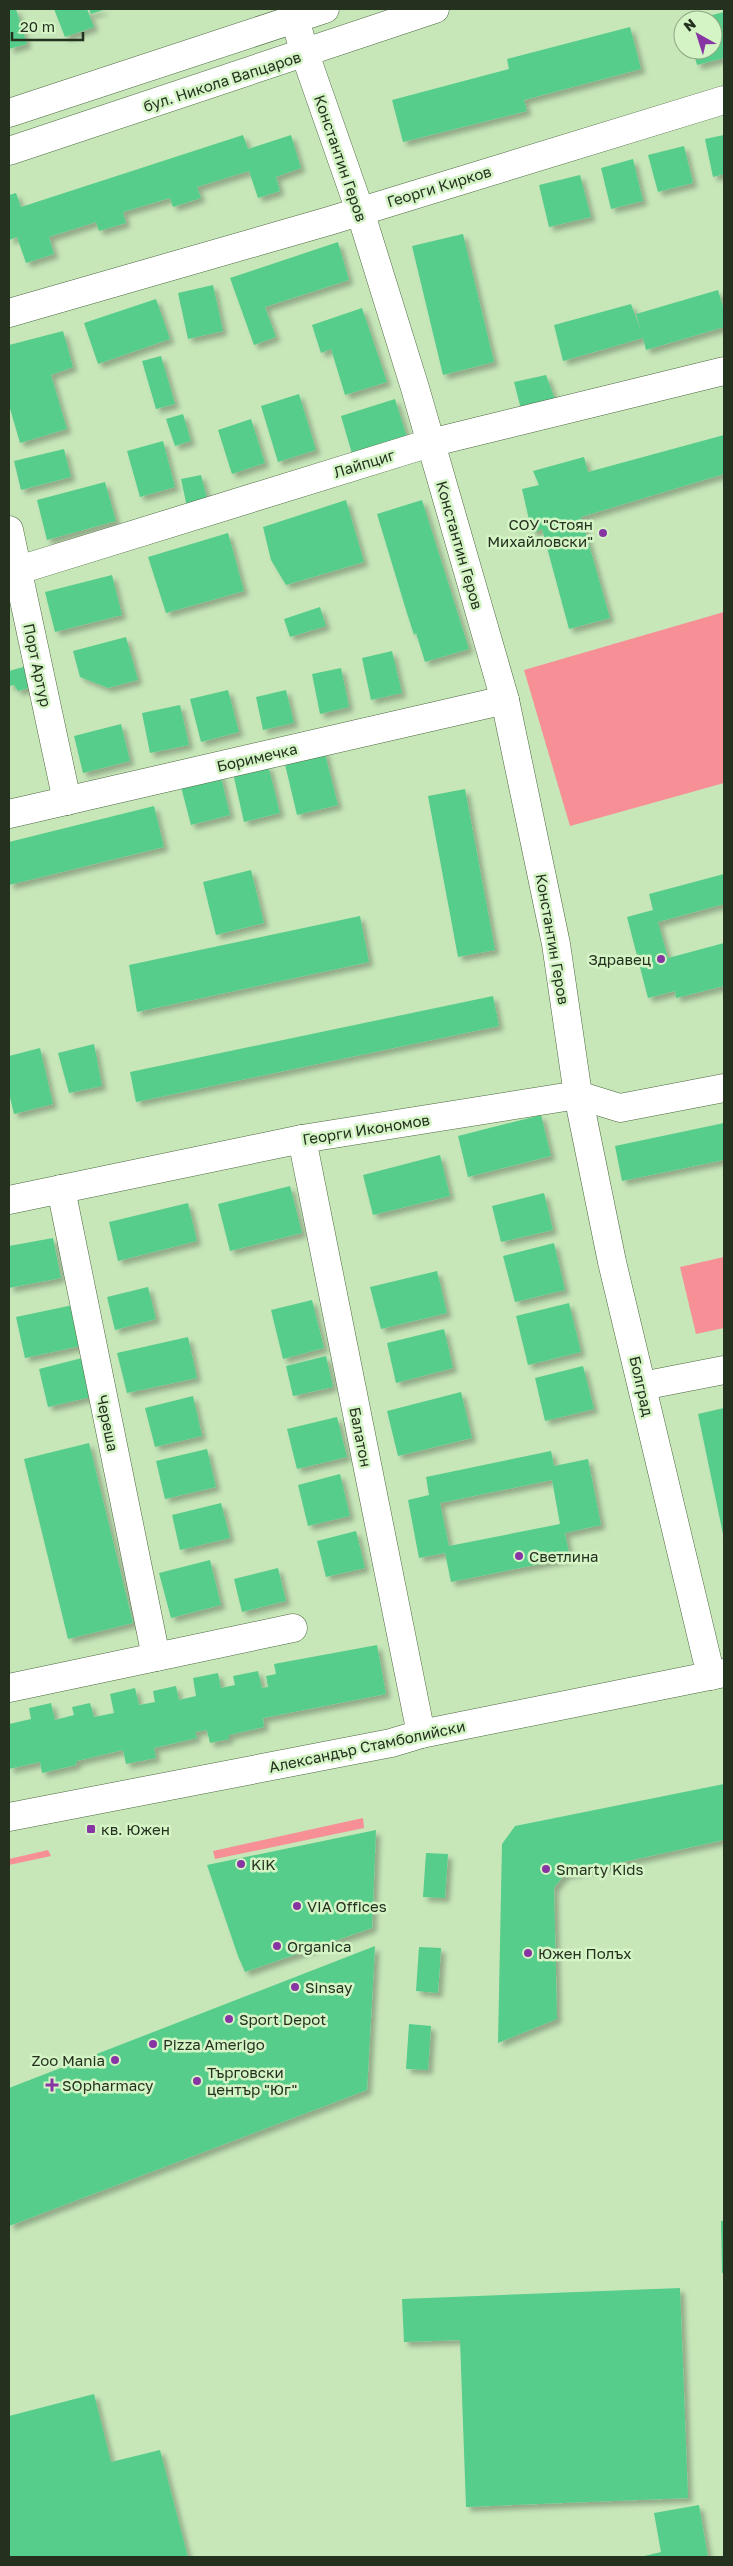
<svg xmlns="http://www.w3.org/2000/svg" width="733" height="2566" font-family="'Golos Text',sans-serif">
	<defs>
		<filter id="shadow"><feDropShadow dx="4.5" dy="4.5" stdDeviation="2.5" flood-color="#0004"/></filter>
	</defs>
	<rect width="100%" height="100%" fill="#c7e7b9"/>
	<g fill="#f78f96">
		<polygon points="724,612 724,783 570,826 524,670"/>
		<polygon points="724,1257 724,1328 696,1334 680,1267"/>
		<polygon points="363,1818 364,1828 215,1859 213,1851"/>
		<polygon points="48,1850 51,1856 9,1865 9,1859"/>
	</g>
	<g fill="#57cd8b" fill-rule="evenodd" filter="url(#shadow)">
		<polygon points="9,9 16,9 27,44 9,49"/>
		<polygon points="54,9 87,9 94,27 65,37"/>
		<polygon points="89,9 106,9 91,14"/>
		<polygon points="724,12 724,58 697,65 693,50 713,50 713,20 696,19"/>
		<polygon points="630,27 641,69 524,100 527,111 403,142 392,100 509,69 507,59"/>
		<polygon points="243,135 248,149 291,135 301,168 276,177 280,191 258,198 249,171 197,187 201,198 173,207 170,198 123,212 126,223 99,231 96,222 49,237 54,254 26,263 17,237 9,240 9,195 16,193 21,207"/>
		<polygon points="724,135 724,174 713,177 705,139"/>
		<polygon points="684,146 693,183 658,192 648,155"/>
		<polygon points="633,159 643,201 611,209 601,168"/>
		<polygon points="580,175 591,217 549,227 539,185"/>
		<polygon points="463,234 494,362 443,375 412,246"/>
		<polygon points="338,242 349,280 265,307 276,337 254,345 230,278"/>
		<polygon points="213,285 223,331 188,339 178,293"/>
		<polygon points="718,290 724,310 724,327 646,350 643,338 563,361 554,325 631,304 641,331 636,314"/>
		<polygon points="156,299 170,339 98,364 84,323"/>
		<polygon points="362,308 387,382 345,395 331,349 321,353 312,325"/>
		<polygon points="63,331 73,367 51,375 67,429 20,443 9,405 9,345"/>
		<polygon points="161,356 175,404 156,409 142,361"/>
		<polygon points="546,375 557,405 522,413 514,382"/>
		<polygon points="299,394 316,450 278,462 261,406"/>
		<polygon points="395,399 408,440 353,457 341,416"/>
		<polygon points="183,414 191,441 175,446 166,419"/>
		<polygon points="251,419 265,463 232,474 218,430"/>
		<polygon points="724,435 724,474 581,517 610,618 569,629 542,529 532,533 522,489 539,485 533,471 584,457 588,472"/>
		<polygon points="163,441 175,487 140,497 127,451"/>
		<polygon points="64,449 71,477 21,490 14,461"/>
		<polygon points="201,475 208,502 187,507 181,479"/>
		<polygon points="105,482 116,521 47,540 37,500"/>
		<polygon points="346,500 364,562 286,585 271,560 263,527"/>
		<polygon points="422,500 469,649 425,662 416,633 414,635 406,610 377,514"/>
		<polygon points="228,533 244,591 166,613 148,557"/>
		<polygon points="112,575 122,615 55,632 45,592"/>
		<polygon points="320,607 326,626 290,637 284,619"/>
		<polygon points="126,637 138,680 108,688 80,677 73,651"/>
		<polygon points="392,651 402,693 371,700 362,658"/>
		<polygon points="27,666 33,687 18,691 14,685 9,686 9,671"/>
		<polygon points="341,668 349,707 320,714 312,674"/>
		<polygon points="228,690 239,732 201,742 190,699"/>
		<polygon points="286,690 294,723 263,730 256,697"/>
		<polygon points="180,705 189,745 150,753 142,713"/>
		<polygon points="121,724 130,761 83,773 74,736"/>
		<polygon points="324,750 338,805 297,815 284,760"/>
		<polygon points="268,765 280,813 244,822 233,773"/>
		<polygon points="220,773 230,815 191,825 180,783"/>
		<polygon points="465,789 495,950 458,957 428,796"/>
		<polygon points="154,806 164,847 9,885 9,842"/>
		<polygon points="251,870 264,923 216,935 203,882"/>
		<polygon points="724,874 724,904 658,922 668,958 724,943 724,986 676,998 675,991 648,998 627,917 653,910 649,894"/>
		<polygon points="360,916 369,962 137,1012 129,965"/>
		<polygon points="493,996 499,1026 136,1102 130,1072"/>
		<polygon points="94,1044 102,1086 69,1093 58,1053"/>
		<polygon points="40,1048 53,1104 14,1114 9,1093 9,1056"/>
		<polygon points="541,1115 551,1156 468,1177 458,1136"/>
		<polygon points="724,1123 724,1160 622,1181 615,1146"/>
		<polygon points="440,1155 450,1196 373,1215 363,1175"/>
		<polygon points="290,1186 302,1233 230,1251 218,1204"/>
		<polygon points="544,1193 553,1230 501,1242 492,1206"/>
		<polygon points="188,1203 197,1241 118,1261 109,1222"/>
		<polygon points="53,1238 61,1278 9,1288 9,1246"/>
		<polygon points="554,1243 565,1290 515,1302 503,1256"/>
		<polygon points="437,1271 447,1313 381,1329 370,1287"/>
		<polygon points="148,1287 156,1319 115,1330 107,1297"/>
		<polygon points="312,1300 324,1348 283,1359 271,1310"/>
		<polygon points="569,1303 581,1352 528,1365 516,1316"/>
		<polygon points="78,1304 85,1345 25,1358 16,1317"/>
		<polygon points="444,1329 453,1368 396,1383 387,1343"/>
		<polygon points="188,1337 197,1378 127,1393 117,1353"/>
		<polygon points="326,1356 333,1387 293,1396 286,1366"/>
		<polygon points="86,1357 95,1396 48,1407 39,1369"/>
		<polygon points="583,1366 594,1409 545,1421 535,1378"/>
		<polygon points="461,1392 472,1438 398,1456 387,1411"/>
		<polygon points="193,1396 202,1436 155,1447 145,1408"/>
		<polygon points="724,1408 724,1534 723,1534 698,1414"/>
		<polygon points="337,1417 347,1457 297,1469 287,1429"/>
		<polygon points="89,1443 133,1623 68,1639 24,1459"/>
		<polygon points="207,1449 216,1487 165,1499 156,1461"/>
		<path d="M551,1451L554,1466L588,1459L601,1525L565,1533L570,1558L451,1582L445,1553L419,1558L408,1500L429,1495L426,1477ZM552,1480L560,1524L449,1546L440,1503Z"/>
		<polygon points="340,1474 350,1516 308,1526 298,1485"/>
		<polygon points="221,1503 230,1538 180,1550 172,1515"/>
		<polygon points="356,1531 365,1568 326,1577 317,1541"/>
		<polygon points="210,1560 221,1605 171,1618 159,1573"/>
		<polygon points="278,1568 286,1601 242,1612 234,1579"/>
		<polygon points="377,1645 386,1694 263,1718 264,1727 229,1735 229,1739 210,1743 207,1730 195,1732 197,1738 154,1748 156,1758 126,1764 123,1750 77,1761 76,1765 42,1773 40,1762 9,1769 9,1724 31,1719 29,1708 51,1703 55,1720 74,1715 72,1707 90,1703 94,1717 114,1713 110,1694 135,1688 139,1705 155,1702 153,1691 176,1686 179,1700 196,1696 193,1678 218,1673 221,1688 235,1685 233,1676 258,1671 262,1688 268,1687 266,1676 276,1674 274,1664"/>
		<polygon points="724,1784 724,1840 564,1875 554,1888 557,2019 498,2043 502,1844 515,1826"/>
		<polygon points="376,1830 372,1928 245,1972 238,1956 207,1865"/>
		<polygon points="426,1853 448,1854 445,1898 423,1897"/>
		<polygon points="375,1946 367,2090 9,2226 9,2088"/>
		<polygon points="419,1947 441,1948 438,1993 416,1991"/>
		<polygon points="409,2024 431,2026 428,2070 406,2069"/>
		<polygon points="721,2221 724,2221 724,2273 722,2273"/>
		<polygon points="680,2288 688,2498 466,2507 460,2340 404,2342 402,2299"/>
		<polygon points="94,2394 111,2462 160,2450 188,2557 9,2557 9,2416"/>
		<polygon points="699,2505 708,2557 640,2557 661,2552 654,2513"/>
	</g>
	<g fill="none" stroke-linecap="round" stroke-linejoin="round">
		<g stroke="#4c673f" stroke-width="29">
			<g id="minor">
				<polyline points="292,9 305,54 360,211 415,388 505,700 556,944 578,1095 612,1262 711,1676"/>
				<polyline points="9,113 325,9"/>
				<polyline points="9,151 435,9"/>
				<polyline points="9,313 329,221 724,100"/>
				<polyline points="9,530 67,801"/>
				<polyline points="9,573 430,443 724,371"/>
				<polyline points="9,814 505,700"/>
				<polyline points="302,1139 421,1734"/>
				<polyline points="61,1189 156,1657"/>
				<polyline points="9,1200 302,1139 578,1095 620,1108 724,1088"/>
				<polyline points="642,1386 724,1370"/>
				<polyline points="9,1688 293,1628"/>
				<polyline points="9,1817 391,1743 421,1734 724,1673"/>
			</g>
		</g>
		<use href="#minor" stroke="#fff" stroke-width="28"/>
	</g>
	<g fill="#8835a4" stroke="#d4f4c6" stroke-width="2">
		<circle cx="603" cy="533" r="5"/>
		<circle cx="661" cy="959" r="5"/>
		<circle cx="519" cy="1556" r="5"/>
		<rect x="86" y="1824" width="10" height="10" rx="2.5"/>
		<circle cx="241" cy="1864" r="5"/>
		<circle cx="546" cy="1869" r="5"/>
		<circle cx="297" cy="1906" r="5"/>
		<circle cx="277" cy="1946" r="5"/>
		<circle cx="528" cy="1953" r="5"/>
		<circle cx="295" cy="1987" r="5"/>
		<circle cx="229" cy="2019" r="5"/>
		<circle cx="153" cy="2044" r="5"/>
		<circle cx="115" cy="2060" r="5"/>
		<circle cx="197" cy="2081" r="5"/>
		<path d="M49.5 2077.5h5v5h5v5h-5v5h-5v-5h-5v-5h5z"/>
	</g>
	<g text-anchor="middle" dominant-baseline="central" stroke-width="5" stroke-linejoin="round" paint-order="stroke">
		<g font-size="15" fill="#25311f" stroke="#d4f4c6">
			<text transform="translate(222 81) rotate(-18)">бул. Никола Вапцаров</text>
			<text transform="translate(341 158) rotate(71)">Константин Геров</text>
			<text transform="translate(439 186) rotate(-17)">Георги Кирков</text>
			<text transform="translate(364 463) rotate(-17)">Лайпциг</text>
			<text transform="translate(460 545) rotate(74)">Константин Геров</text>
			<text transform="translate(38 665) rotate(78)">Порт Артур</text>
			<text transform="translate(257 757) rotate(-13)">Боримечка</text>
			<text transform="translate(553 939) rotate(80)">Константин Геров</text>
			<text transform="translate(366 1129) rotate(-9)">Георги Икономов</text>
			<text transform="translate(642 1386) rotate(77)">Болград</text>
			<text transform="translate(108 1423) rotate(78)">Череша</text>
			<text transform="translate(361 1437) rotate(79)">Балатон</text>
			<text transform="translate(367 1746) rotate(-12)">Александър Стамболийски</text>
		</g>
		<g font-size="15" fill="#25311f" stroke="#d4f4c6" text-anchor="start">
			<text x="593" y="524" text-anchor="end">СОУ "Стоян<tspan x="593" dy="17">Михайловски"</tspan></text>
			<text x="651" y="959" text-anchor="end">Здравец</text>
			<text x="529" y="1556">Светлина</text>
			<text x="101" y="1829">кв. Южен</text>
			<text x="251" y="1864">KiK</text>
			<text x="556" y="1869">Smarty Kids</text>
			<text x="307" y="1906">VIA Offices</text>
			<text x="287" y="1946">Organica</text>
			<text x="538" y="1953">Южен Полъх</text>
			<text x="305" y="1987">Sinsay</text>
			<text x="239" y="2019">Sport Depot</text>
			<text x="163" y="2044">Pizza Amerigo</text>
			<text x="105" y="2060" text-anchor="end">Zoo Mania</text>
			<text x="207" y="2072">Търговски<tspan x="207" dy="17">център "Юг"</tspan></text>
			<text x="62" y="2085">SOpharmacy</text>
		</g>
	</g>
	<rect width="733" height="2566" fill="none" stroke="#25311f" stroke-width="20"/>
	<g transform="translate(698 35) rotate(321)"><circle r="24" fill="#d4f4c6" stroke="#8ea683"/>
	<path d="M0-4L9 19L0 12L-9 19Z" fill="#8835a4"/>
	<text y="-8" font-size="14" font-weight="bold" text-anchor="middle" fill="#25311f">N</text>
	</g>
	<path d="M12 32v8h71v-8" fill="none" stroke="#25311f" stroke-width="2.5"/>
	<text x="20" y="32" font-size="15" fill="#25311f" stroke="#d4f4c6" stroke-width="4" paint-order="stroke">20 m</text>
</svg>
